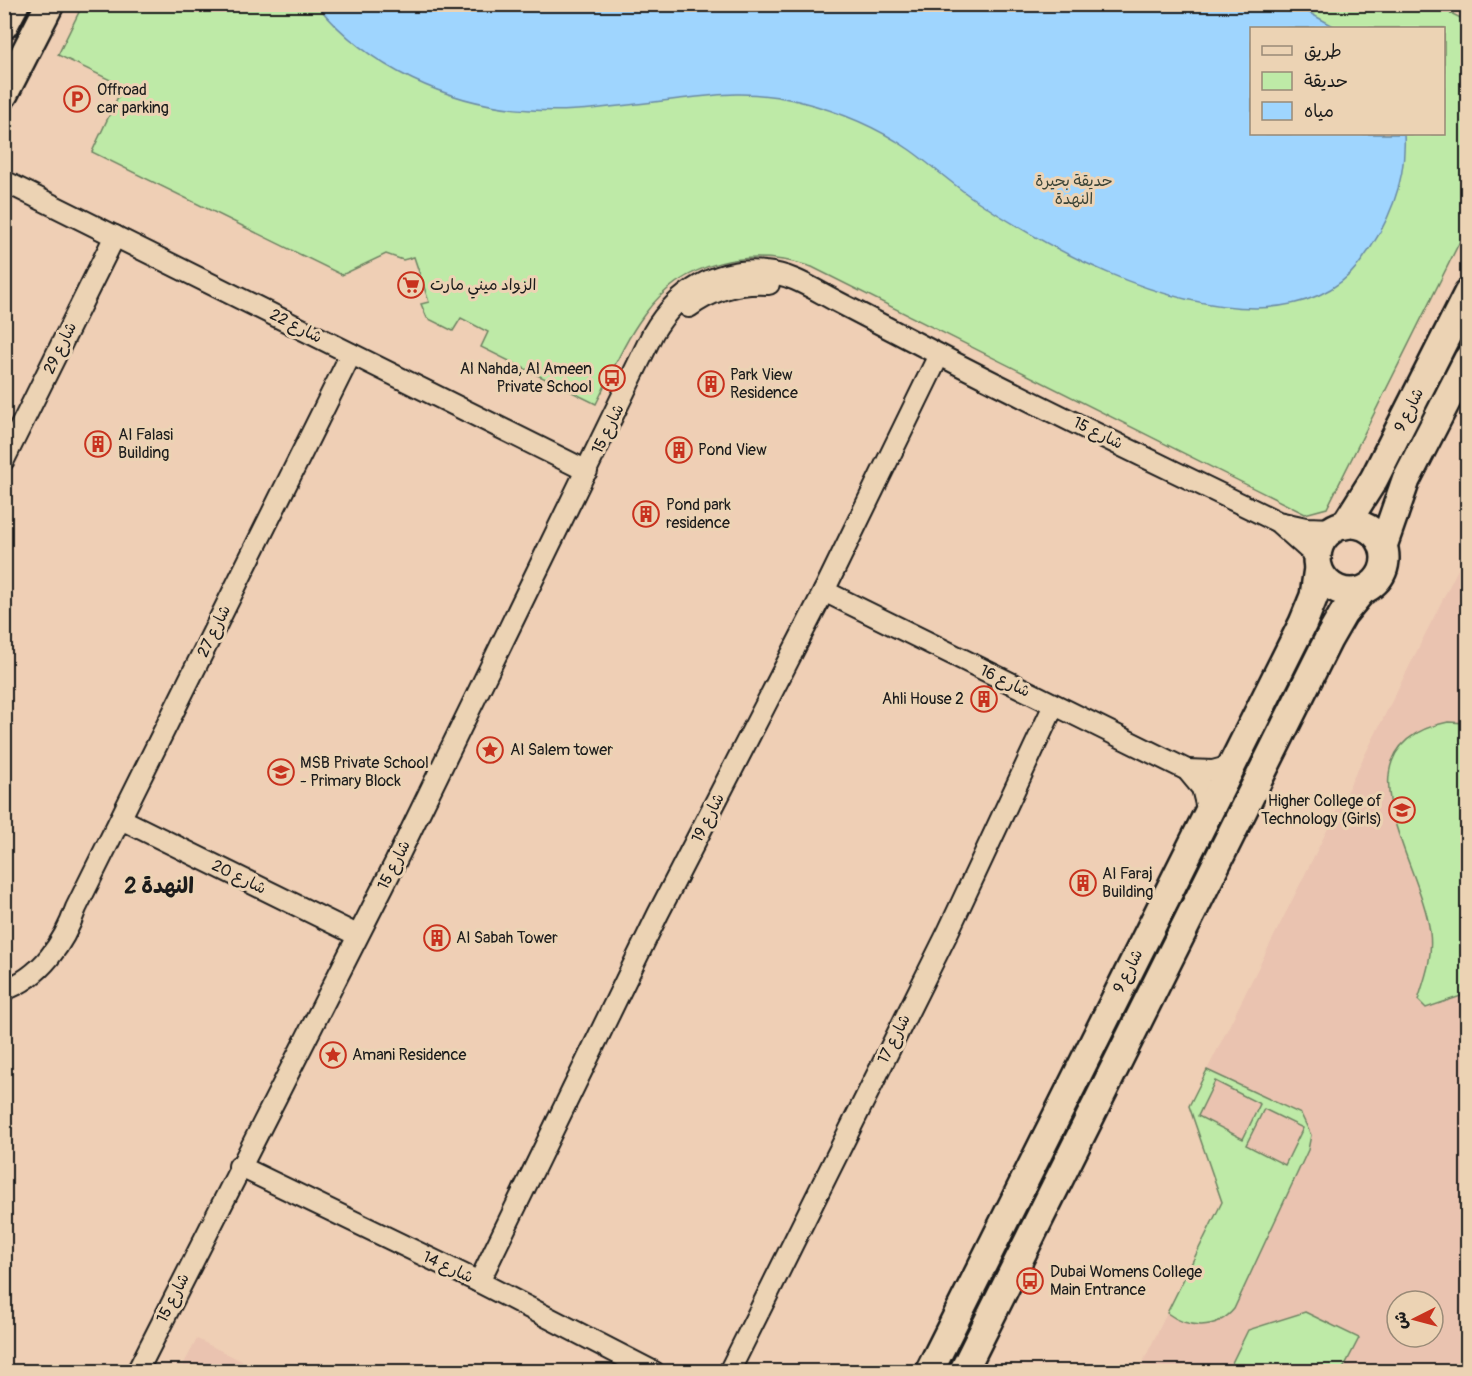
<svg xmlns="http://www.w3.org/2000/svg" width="1472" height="1376" font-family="Pangolin,'Playpen Sans Arabic',sans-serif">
	<rect width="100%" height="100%" fill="#efcfb5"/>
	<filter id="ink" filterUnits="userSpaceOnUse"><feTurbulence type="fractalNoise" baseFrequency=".0167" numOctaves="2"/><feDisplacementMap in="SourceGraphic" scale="12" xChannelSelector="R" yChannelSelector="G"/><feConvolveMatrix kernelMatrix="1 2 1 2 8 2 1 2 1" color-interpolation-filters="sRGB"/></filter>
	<g filter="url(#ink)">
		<g fill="#eac3b0" fill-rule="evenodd">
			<path d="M1467,551V1371L1138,1372L1222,1202L1189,1106ZM1397,1301H1433V1337H1397Z"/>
			<polygon points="197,1339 262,1371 180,1371"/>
		</g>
		<g fill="#beeaa7" stroke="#6d8362" stroke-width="1.5" fill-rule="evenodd">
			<path d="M83,4L1434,5L1467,21V227L1327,508L1305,514L812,267C751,247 683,260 644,315C624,342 611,374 596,404L481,347L488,332L461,318L453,331L427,318L421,304L429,302L414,257L403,260L386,254L342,275L92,152L123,86L58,55ZM1252,28H1444V134H1252Z"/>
			<path d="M1448,722L1467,723V994L1426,1008L1418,1000C1425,978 1433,957 1430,933C1423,865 1330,746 1448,722Z"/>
			<path d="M1207,1070L1301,1114L1311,1135L1308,1150L1234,1309C1216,1331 1187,1328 1167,1313L1222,1202L1189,1106ZM1215,1081L1260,1104L1243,1139L1198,1116ZM1264,1109L1303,1128L1285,1165L1246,1145Z"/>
			<polygon points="1305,1312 1359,1338 1342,1371 1228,1371 1248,1330"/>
		</g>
		<path fill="#9fd5fe" stroke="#6b8ba4" stroke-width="1.5" d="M317,5H1295L1337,28H1252V134H1404C1407,181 1388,227 1359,264C1334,296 1294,307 1256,308C1159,308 1050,250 971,197C950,182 931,165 910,150C877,127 838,111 798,101C739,87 704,97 646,103C607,107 569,113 530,110C449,105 368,68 317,5Z"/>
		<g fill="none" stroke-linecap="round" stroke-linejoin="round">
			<g stroke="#1c1c1c" stroke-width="24">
				<g id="street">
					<polyline points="4,181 587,471"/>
					<path d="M689,307C712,290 740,282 769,284"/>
					<polyline points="4,460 115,236"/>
					<polyline points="1280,524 1317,557"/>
					<polyline points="824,591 1187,770 1202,788 1208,812"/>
					<polyline points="1187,770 1213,771 1231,766"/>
					<polyline points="121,819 357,935"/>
					<path d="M4,990C41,977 64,943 76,908L351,354"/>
					<polyline points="239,1166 479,1282 654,1372"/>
					<polyline points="479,1282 658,914 824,591 939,355"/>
					<path d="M137,1372L395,863L653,333C677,292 717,267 765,272C792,274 813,289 836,301C869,318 903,336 936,353C1049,412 1164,466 1278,522L1306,528L1335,529"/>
					<polyline points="729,1372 948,932 1054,705"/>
				</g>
			</g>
			<g stroke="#1c1c1c" stroke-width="32">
				<g id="secondary">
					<polyline points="4,25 15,4"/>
					<polyline points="4,94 50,4"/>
					<circle cx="1351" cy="558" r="34"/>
					<polyline points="1345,525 1374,479 1468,293"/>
					<polyline points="1383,546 1406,480 1468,359"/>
					<polyline points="929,1372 1303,623 1314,596 1318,568"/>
					<polyline points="963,1372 1328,640 1343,614 1362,591"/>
				</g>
			</g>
			<use href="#street" stroke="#ecd3b4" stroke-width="20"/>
			<use href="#secondary" stroke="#ecd3b4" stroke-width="27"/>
		</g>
	</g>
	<defs>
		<g id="parking-ring" transform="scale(1.35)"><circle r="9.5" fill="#ecd3b4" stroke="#c8321e" stroke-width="1.5"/><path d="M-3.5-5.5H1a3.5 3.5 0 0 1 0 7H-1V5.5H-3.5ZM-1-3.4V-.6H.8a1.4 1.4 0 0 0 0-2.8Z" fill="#c8321e"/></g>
		<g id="supermarket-ring" transform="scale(1.35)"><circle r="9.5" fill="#ecd3b4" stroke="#c8321e" stroke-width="1.5"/><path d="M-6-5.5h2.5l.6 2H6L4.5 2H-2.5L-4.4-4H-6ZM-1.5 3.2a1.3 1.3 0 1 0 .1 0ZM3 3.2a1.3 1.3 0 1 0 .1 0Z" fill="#c8321e"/></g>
		<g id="bus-ring" transform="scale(1.35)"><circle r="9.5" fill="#ecd3b4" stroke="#c8321e" stroke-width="1.5"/><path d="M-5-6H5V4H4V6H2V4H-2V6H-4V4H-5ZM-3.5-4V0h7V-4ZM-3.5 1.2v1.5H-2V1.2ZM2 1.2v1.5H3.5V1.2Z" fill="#c8321e"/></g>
		<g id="building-ring" transform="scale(1.35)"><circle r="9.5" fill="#ecd3b4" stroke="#c8321e" stroke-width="1.5"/><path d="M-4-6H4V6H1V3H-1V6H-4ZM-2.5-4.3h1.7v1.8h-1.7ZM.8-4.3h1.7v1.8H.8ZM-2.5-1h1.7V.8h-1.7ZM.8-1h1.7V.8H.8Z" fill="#c8321e"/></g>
		<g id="sight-ring" transform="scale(1.35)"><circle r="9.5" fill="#ecd3b4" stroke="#c8321e" stroke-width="1.5"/><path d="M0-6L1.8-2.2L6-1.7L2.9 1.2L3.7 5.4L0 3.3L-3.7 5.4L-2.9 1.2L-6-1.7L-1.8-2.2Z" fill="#c8321e"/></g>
		<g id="school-ring" transform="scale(1.35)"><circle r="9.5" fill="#ecd3b4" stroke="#c8321e" stroke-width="1.5"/><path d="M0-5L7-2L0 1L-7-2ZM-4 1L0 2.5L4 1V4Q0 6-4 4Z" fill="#c8321e"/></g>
		<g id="university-ring" transform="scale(1.35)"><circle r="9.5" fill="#ecd3b4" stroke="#c8321e" stroke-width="1.5"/><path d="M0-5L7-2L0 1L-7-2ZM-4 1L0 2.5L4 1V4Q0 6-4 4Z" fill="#c8321e"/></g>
	</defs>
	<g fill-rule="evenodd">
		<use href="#parking-ring" x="77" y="99"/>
		<use href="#supermarket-ring" x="411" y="285"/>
		<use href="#bus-ring" x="612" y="378"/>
		<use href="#building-ring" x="711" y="384"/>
		<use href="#building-ring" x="98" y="444"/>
		<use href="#building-ring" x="679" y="450"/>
		<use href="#building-ring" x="646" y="514"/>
		<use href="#building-ring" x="984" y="699"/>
		<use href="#sight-ring" x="490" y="750"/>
		<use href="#school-ring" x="281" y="772"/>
		<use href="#university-ring" x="1402" y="810"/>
		<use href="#building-ring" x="1083" y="883"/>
		<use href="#building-ring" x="437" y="938"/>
		<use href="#sight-ring" x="333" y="1055"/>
		<use href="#bus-ring" x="1030" y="1281"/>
	</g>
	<g text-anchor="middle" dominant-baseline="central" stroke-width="6" stroke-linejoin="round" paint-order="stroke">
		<g font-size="16" fill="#1c1c1c" stroke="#ecd3b4" text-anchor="start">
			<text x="97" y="90">Offroad<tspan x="97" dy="18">car parking</tspan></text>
			<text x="430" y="285">الزواد ميني مارت</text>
			<text x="592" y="369" text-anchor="end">Al Nahda, Al Ameen<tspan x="592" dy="18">Private School</tspan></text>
			<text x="730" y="375">Park View<tspan x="730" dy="18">Residence</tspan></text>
			<text x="118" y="435">Al Falasi<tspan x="118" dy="18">Building</tspan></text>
			<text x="698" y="450">Pond View</text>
			<text x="666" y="505">Pond park<tspan x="666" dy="18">residence</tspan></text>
			<text x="964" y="699" text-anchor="end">Ahli House 2</text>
			<text x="510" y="750">Al Salem tower</text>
			<text x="300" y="763">MSB Private School<tspan x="300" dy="18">- Primary Block</tspan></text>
			<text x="1382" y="801" text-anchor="end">Higher College of<tspan x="1382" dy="18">Technology (Girls)</tspan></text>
			<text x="1102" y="874">Al Faraj<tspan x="1102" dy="18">Building</tspan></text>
			<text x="456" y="938">Al Sabah Tower</text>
			<text x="352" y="1055">Amani Residence</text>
			<text x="1050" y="1272">Dubai Womens College<tspan x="1050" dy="18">Main Entrance</tspan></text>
		</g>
		<g font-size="16" fill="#3c4538" stroke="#ecd3b4">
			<text x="1074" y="181">حديقة بحيرة<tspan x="1074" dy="18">النهدة</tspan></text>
		</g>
		<g font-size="16" fill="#1c1c1c" stroke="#ecd3b4">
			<text transform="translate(296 326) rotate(27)">شارع 22</text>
			<text transform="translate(60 348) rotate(-64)">شارع 29</text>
			<text transform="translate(1409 410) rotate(-64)">شارع 9</text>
			<text transform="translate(608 429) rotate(-64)">شارع 15</text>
			<text transform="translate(1098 433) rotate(26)">شارع 15</text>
			<text transform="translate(214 631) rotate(-64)">شارع 27</text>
			<text transform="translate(1005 681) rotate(26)">شارع 16</text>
			<text transform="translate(708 818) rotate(-63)">شارع 19</text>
			<text transform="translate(394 865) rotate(-63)">شارع 15</text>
			<text transform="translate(239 877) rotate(26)">شارع 20</text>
			<text transform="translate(1128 971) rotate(-63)">شارع 9</text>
			<text transform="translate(894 1039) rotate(-63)">شارع 17</text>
			<text transform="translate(448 1267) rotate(25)">شارع 14</text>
			<text transform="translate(173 1298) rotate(-63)">شارع 15</text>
		</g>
		<g font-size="22" font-weight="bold" fill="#1c1c1c" stroke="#ecd3b4">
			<text x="159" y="886">النهدة 2</text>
		</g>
	</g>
	<rect width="1472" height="1376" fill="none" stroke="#ecd3b4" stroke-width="24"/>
	<rect x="12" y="12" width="1448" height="1352" fill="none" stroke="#1c1c1c" stroke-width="2" filter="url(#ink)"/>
	<rect x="1250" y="27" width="195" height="108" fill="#ecd3b4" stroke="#998a77" stroke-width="1.5"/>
	<rect x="1262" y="46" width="30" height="9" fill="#ecd3b4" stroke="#998a77" stroke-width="1.5"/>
	<text x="1304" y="57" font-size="18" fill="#1c1c1c">طريق</text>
	<rect x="1262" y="72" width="30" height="18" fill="#beeaa7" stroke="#998a77" stroke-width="1.5"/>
	<text x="1304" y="87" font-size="18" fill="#1c1c1c">حديقة</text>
	<rect x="1262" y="102" width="30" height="18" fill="#9fd5fe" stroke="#998a77" stroke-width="1.5"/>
	<text x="1304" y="117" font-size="18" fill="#1c1c1c">مياه</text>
	<g transform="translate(1415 1319) rotate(264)"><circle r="28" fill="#ecd3b4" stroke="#998a77" stroke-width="1.5"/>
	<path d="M0-4.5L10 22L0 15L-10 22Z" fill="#c8321e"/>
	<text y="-9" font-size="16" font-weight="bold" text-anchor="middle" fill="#1c1c1c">ش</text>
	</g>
</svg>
